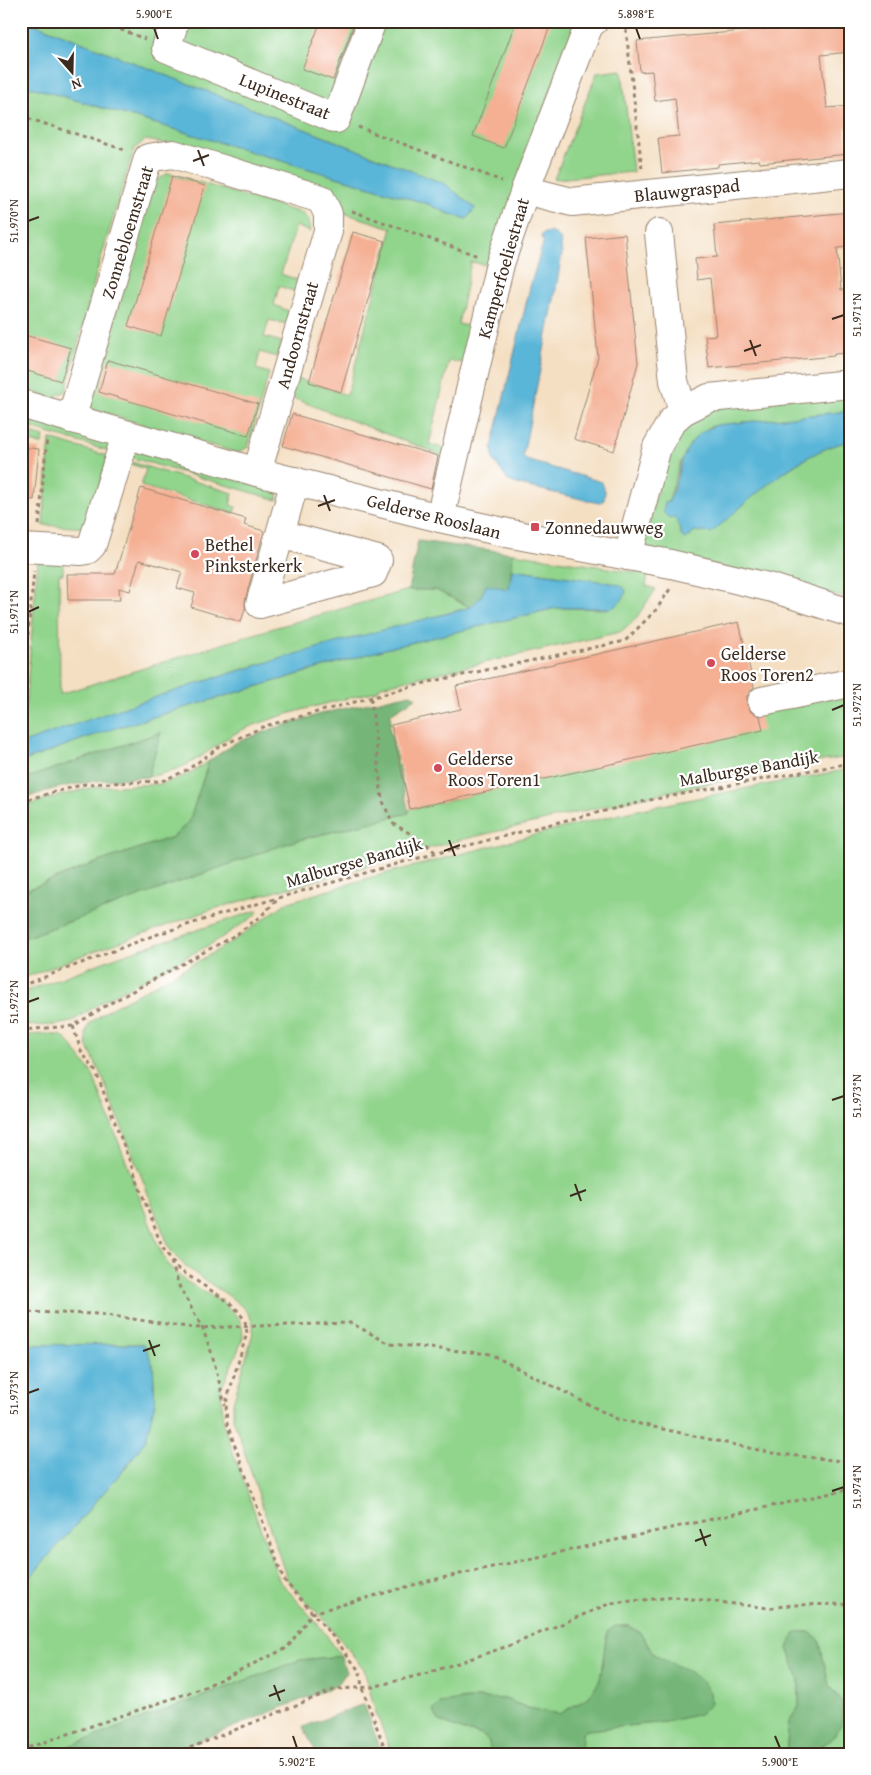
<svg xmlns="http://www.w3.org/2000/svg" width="871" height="1775" font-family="'Gentium Book Plus',serif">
	<rect width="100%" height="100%" fill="#fff"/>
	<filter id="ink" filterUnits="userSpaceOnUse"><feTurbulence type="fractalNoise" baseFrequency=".02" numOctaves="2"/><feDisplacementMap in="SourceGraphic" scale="10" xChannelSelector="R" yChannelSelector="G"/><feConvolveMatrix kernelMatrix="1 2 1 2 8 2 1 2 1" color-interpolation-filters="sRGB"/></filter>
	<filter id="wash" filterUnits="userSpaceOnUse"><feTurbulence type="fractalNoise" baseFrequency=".0096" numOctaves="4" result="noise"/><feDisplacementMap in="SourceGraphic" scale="20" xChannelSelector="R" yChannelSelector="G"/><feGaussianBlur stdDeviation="1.12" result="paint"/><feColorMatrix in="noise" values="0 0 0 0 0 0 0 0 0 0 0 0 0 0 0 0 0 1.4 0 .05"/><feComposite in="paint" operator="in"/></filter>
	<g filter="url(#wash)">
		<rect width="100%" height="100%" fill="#f4dfc2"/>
		<g fill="#91d48c" stroke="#667f55">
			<polygon points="27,21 160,21 154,38 161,50 342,121 380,21 576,21 487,265 471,262 458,324 473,327 465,363 449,361 429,444 445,449 444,456 290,397 296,378 347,395 392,228 341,212 337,195 313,183 164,143 145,140 134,149 97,271 66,391 52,398 21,388 21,84 428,204 447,213 467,219 475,208 445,184"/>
			<polygon points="185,21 358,21 329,110 175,49"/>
			<polygon points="622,70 633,172 554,179 597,73"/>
			<polygon points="168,173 302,213 309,220 310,232 296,226 281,274 300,281 296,292 279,286 274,305 291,312 287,324 269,320 264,337 282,342 277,357 260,352 256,369 269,373 248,447 237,453 91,409 91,401 147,196 155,182"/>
			<polygon points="850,391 850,411 717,425 709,427 680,463 668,503 668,517 676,519 679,523 680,535 694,531 815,452 836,444 850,441 850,599 654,550 644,545 667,449 688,423 714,408"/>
			<polygon points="21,417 111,443 109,451 21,425"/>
			<polygon points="21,430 44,437 42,444 21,441"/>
			<polygon points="50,439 108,456 87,528 43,525"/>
			<polygon points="131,449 279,492 277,500 129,457"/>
			<polygon points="128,461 233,493 230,505 236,507 234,513 141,486 146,469 127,463"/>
			<path d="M513,553L648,574L646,586L656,589L634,621L620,632L381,686L377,691C333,702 286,712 244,729C226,737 212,750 195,760C181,769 165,773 148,777L161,732L21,780V762L83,739L119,727L385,649L556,608L608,609L612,583L512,569Z"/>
			<polygon points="38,561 63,561 63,574 59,574 60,694 277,627 408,590 436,590 470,607 244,669 157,697 21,744 21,710 25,710"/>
			<polygon points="850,691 850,757 808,763 639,798 452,842 210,910 86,954 21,979 21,939 291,842 408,813 410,809 481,793 687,722 757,706"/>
			<polygon points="209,761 189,822 173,837 98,862 21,892 21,808 43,800 94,787 162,784 187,775"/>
			<path d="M850,769V1754H807C836,1738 840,1737 843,1703L829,1686L819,1639L809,1632H801L788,1648L799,1679V1707L789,1721L786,1754H581L582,1733L587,1730L666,1722L699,1714L685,1669C675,1665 660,1661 653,1653C648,1648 646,1640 642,1635C631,1623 619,1623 607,1633L600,1680L588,1698L559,1714L528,1708L505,1699L477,1698L457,1700L439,1721L461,1730L482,1735L489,1741L490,1751L487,1754H392L375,1710L364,1669L322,1617L304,1600L287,1579L233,1418V1403L252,1337C253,1332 254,1326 252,1321C242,1294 186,1278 169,1247L103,1079L87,1045L86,1032L90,1023L108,1010L206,957L239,937L286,903L372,877L550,831L633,811L722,793Z"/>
			<polygon points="258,910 256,915 213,943 103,1001 71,1022 56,1025 21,1026 21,993 122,955"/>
			<polygon points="49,1034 62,1036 67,1040 92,1073 158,1245 168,1265 184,1280 223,1303 233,1312 239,1319 242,1326 243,1337 239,1348 221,1389 223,1424 279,1580 321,1628 341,1656 300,1660 48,1754 21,1754 21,1588 130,1462 146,1439 155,1401 153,1365 144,1344 21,1345 21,1035"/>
		</g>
		<g fill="#74b678" stroke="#58704b">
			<path d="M418,541L513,553L509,589L486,586C483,594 479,603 470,607L436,590H408Z"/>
			<polygon points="411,694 416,698 390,714 391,724 389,726 409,813 291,842 21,939 21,892 98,862 173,837 189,822 209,761 235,743 272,729 324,713"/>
			<path d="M161,732L148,777C105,779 62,783 21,800V780Z"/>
			<polygon points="615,1626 629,1626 642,1635 653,1654 668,1662 685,1669 700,1679 710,1692 711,1704 699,1714 666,1722 587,1730 582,1733 581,1754 487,1754 490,1751 489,1741 482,1735 461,1730 439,1721 433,1710 440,1703 477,1698 505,1699 528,1708 559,1714 588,1698 600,1680 607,1632"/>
			<polygon points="801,1632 809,1632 819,1639 829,1686 843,1703 841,1725 831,1740 807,1754 786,1754 789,1721 799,1707 799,1679 788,1648 794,1634"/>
			<polygon points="341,1656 346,1673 338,1684 333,1687 166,1754 48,1754 300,1660"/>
			<polygon points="364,1704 382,1754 317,1754 303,1727"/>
		</g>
		<g fill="#5ab6d8" stroke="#4a707b">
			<polygon points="21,21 27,21 445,184 475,208 467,219 447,213 428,204 21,84"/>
			<polygon points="549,232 555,234 560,238 562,254 556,289 523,456 526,460 602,482 605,492 604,500 599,503 520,485 508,481 502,472 493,459 492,447 530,287 544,240 541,239 542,234"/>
			<path d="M850,411V441C795,453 753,498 711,533L694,531L691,536L684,539C679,533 680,526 676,519L668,517L663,512L665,502L668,503C683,472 678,438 717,425Z"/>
			<path d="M512,569L612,583L620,585L626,590C625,599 619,604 612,608H556L385,649L119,727L83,739L21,762V744C166,690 315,646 465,609C477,603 482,597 486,585L509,589Z"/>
			<polygon points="144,1344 153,1365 155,1402 146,1439 130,1462 21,1588 21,1345"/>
		</g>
		<g id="blocks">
			<g fill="#f5b094">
				<polygon points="321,21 355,21 333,80 302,69"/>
				<polygon points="516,21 552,21 504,148 473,136"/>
				<polygon points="848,21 850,52 821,55 827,108 850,106 850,127 845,128 848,154 760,163 759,160 718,164 718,167 662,173 658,138 679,136 675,98 655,101 652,71 640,72 637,41"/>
				<polygon points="172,176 205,186 161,336 128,326"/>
				<polygon points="850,212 850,247 837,248 841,290 850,289 850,353 834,354 834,356 709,368 705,336 716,335 710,278 697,280 695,259 717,257 714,225"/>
				<polygon points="353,232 385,241 341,392 309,382"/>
				<polygon points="625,234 638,363 614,451 574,439 598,357 586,238"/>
				<polygon points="21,334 71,348 61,381 21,369"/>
				<polygon points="108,360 258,404 248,436 99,392"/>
				<polygon points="292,414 438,456 431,489 283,446"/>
				<polygon points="21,447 39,449 34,500 21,499"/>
				<polygon points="141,488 246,519 244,525 264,531 245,600 245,609 241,622 191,607 195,593 177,588 182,572 139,560 130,591 119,588 120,600 68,600 67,574 115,574"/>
				<polygon points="739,622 754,687 747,696 747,705 751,712 760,716 763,730 410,809 391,725 461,709 456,686"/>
			</g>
		</g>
	</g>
	<g filter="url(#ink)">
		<use href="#blocks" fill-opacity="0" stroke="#988470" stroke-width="1"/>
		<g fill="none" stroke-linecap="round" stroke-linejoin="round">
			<g stroke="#988470" stroke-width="30">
				<g id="minor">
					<polyline points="175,21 166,48 336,119 372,21"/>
					<polyline points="525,190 572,202 850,173"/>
					<polyline points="21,404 257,472 440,518 512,534 671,564 772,588 850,613"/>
					<polyline points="683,411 709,398 850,384"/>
					<polyline points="71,419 148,158 173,154 321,199 328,214 328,231 257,472"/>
					<polyline points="440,518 500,264 525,190 589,25 594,21"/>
					<polyline points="280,534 260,604 373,573 378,560 280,534 295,481"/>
					<polyline points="21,548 81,551 87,550 92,545 126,435"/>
					<polyline points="628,556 657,447 672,421 683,411 674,381 659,233"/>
					<polyline points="762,701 850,683"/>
				</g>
			</g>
			<g stroke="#988470" stroke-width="3" stroke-dasharray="4 4" stroke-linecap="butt">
				<polyline points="98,21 145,39"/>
				<polyline points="625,21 642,170"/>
				<polyline points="21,116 125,150"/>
				<polyline points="358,127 502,181"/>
				<polyline points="352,211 478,256"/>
				<polyline points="39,525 47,437"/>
				<polyline points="371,698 382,799 392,823 423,841 437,854"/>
				<polyline points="21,707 34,571"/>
				<polyline points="21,803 36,797 85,784 162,781 187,770 221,746 265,726 429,682 625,641 656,610 670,589"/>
				<polyline points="21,986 155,935 222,914 407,861 567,820 650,800 850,763"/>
				<polyline points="73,1026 81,1051 96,1072 162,1247 178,1269 229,1302 239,1312 245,1321 247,1333 226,1403 227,1424 284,1580 335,1639 360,1672 362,1688 387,1754"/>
				<polyline points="21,1030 73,1026 107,1005 237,934 262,915 279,898"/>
				<polyline points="171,1262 180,1288 202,1327 212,1354 225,1405"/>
				<polyline points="21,1312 99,1314 194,1328 351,1323 390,1344 490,1354 617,1419 772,1453 850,1462"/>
				<polyline points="21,1750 200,1689 287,1648 312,1613 428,1581 850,1489"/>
				<polyline points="175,1754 336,1689 372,1687 428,1673 514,1644 611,1603 675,1597 769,1608 792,1605 850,1604"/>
			</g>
			<use href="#minor" stroke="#fff" stroke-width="28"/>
		</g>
	</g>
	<path fill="none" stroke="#3b2a1e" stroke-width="2" d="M154,28L158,39M636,28L640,39M198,150L204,166M193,161L209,155M28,221L39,217M832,319L844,315M750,340L756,356M744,351L761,345M324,495L330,511M318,506L335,500M28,612L39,607M832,710L844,705M449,840L455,856M444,851L460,845M28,1002L39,998M832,1100L844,1096M575,1184L581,1201M570,1196L586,1190M149,1340L155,1356M143,1351L160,1345M28,1393L39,1389M832,1491L844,1487M700,1529L706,1546M695,1541L711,1535M274,1685L280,1701M269,1696L285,1690M293,1736L297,1748M775,1736L780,1748"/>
	<g fill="#d1495b" stroke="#fff" stroke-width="2">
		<rect x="530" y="522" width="10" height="10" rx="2.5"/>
		<circle cx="195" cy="554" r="5"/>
		<circle cx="711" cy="663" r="5"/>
		<circle cx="438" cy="768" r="5"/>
	</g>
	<g text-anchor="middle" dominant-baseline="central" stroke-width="4.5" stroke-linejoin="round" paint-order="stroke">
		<g font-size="18" fill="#3b2a1e" stroke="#fff">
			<text transform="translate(285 96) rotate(22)">Lupinestraat</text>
			<text transform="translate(687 190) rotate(-6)">Blauwgraspad</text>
			<text transform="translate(127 232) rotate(-73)">Zonnebloemstraat</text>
			<text transform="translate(503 268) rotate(-74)">Kamperfoeliestraat</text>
			<text transform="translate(297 335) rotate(-74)">Andoornstraat</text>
			<text transform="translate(434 516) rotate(14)">Gelderse Rooslaan</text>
			<text transform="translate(749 768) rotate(-10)">Malburgse Bandijk</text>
			<text transform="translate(354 862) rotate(-16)">Malburgse Bandijk</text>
		</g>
		<g font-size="18" fill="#3b2a1e" stroke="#fff" text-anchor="start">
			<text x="545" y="527">Zonnedauwweg</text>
			<text x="205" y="544">Bethel<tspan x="205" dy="21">Pinksterkerk</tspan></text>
			<text x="721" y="653">Gelderse<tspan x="721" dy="21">Roos Toren2</tspan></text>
			<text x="448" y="758">Gelderse<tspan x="448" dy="21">Roos Toren1</tspan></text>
		</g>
	</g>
	<rect width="871" height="1775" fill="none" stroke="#fff" stroke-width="55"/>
	<g transform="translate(72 72) rotate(160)" stroke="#ffffff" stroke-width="4" paint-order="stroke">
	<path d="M0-4L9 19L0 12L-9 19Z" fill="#3b2a1e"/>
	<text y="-8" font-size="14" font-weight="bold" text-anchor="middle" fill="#3b2a1e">N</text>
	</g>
	<rect x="28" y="28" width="816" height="1720" fill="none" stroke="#3b2a1e" stroke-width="2"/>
	<g font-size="12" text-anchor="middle" fill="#3b2a1e">
		<text x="154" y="18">5.900°E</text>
		<text x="636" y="18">5.898°E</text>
		<text transform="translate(14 221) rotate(-90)" y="4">51.970°N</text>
		<text transform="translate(857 315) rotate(-90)" y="4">51.971°N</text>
		<text transform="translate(14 612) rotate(-90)" y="4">51.971°N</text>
		<text transform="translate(857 705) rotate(-90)" y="4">51.972°N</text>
		<text transform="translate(14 1002) rotate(-90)" y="4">51.972°N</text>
		<text transform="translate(857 1096) rotate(-90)" y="4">51.973°N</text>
		<text transform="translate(14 1393) rotate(-90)" y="4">51.973°N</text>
		<text transform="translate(857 1487) rotate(-90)" y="4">51.974°N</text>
		<text x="297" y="1766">5.902°E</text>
		<text x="780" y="1766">5.900°E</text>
	</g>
</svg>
